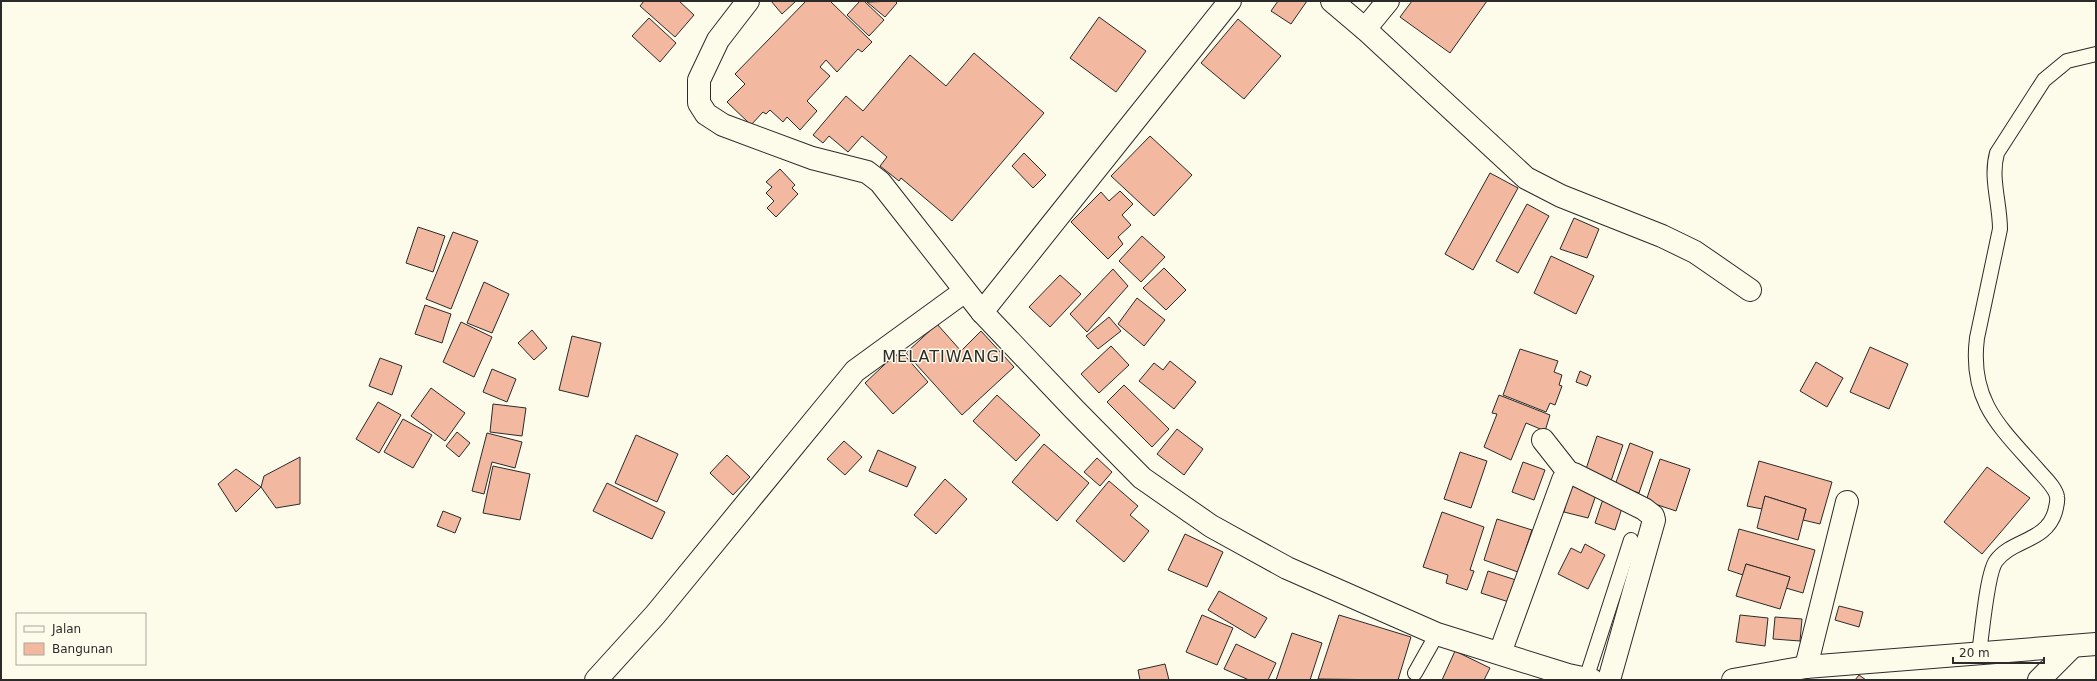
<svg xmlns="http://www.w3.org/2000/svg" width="2097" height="681" font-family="'DejaVu Sans',sans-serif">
	<rect width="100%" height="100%" fill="#fdfbea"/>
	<g fill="#f2b8a0" stroke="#2b2b2b">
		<polygon points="644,1 679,1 694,15 675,37 640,6"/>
		<polygon points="771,1 796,1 782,14"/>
		<polygon points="806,1 830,1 872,42 862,52 858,49 837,72 826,60 820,67 830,76 807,101 817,111 800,130 787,117 783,122 770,110 766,114 763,112 751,125 727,102 745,84 735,74"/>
		<polygon points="860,1 864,1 884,20 869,36 847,15"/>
		<polygon points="895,1 897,3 885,17 867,2"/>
		<polygon points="1278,1 1307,1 1291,24 1271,11"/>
		<polygon points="1412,1 1487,1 1450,53 1400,17"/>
		<polygon points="1099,17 1146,51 1116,92 1070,58"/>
		<polygon points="649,18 676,43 660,62 632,36"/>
		<polygon points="1238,19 1281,56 1244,99 1201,63"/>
		<polygon points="974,53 1044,113 952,221 901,178 899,181 880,166 887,157 862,136 848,152 829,136 823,143 813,135 846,96 863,111 910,55 946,86"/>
		<polygon points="1150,136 1192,175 1154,216 1111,176"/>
		<polygon points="1024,153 1046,175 1033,188 1012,166"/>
		<polygon points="780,169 795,185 792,188 798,194 776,217 767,208 774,201 766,193 772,187 766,182"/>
		<polygon points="1490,173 1518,188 1473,270 1445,254"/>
		<polygon points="1120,191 1133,204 1122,215 1131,225 1118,237 1123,244 1108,259 1071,222 1101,192 1109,201"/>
		<polygon points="1527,204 1549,216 1518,273 1496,261"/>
		<polygon points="1574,218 1599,229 1587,258 1560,249"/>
		<polygon points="418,227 445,236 433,272 406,263"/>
		<polygon points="453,232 478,241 451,309 426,299"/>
		<polygon points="1142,236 1165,257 1141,282 1119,261"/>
		<polygon points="1551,256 1594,276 1576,314 1534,293"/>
		<polygon points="1164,268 1186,290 1166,310 1143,288"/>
		<polygon points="1113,269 1128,286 1087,332 1070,314"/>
		<polygon points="1060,275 1081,294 1050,327 1029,307"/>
		<polygon points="484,282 509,294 492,333 467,323"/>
		<polygon points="1137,298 1165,320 1144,346 1118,324"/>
		<polygon points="425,305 451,314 442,343 415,334"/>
		<polygon points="1109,317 1121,331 1098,349 1086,336"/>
		<polygon points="461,322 492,337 474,377 443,362"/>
		<polygon points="937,324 961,351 981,331 1014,367 962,415 906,353"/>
		<polygon points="532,330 547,348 534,360 518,343"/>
		<polygon points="572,336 601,343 588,397 559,390"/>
		<polygon points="1111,346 1129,365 1099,393 1081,374"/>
		<polygon points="1870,347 1908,364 1889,409 1850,392"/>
		<polygon points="1520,349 1558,361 1554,372 1562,375 1559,385 1562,386 1555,405 1550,403 1546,412 1503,395"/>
		<polygon points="900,350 928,382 893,414 865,383"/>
		<polygon points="380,358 402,366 392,395 369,386"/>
		<polygon points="1170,361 1196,382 1174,409 1139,381 1154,363 1163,370"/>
		<polygon points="1816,362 1843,378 1827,407 1800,391"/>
		<polygon points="492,369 516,379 507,402 483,392"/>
		<polygon points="1580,371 1591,376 1587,386 1576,382"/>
		<polygon points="1124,385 1169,429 1152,447 1107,402"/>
		<polygon points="431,388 465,413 445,441 411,416"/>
		<polygon points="997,395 1040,435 1016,461 973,421"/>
		<polygon points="1499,395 1550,415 1545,431 1526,423 1511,460 1484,447 1497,414 1492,413"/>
		<polygon points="378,402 401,415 379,453 356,439"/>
		<polygon points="493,404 526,408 522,436 490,432"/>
		<polygon points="403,419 432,435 413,468 384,452"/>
		<polygon points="1177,429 1203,449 1184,475 1157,454"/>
		<polygon points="457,432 470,443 459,457 446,446"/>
		<polygon points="487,433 522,442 515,468 492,462 484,494 472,491"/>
		<polygon points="636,435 678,454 657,502 615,483"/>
		<polygon points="1597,436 1623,445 1611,481 1585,472"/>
		<polygon points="844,441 862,457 845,475 827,459"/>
		<polygon points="1630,443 1653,452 1639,493 1615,485"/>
		<polygon points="1044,444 1089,483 1057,521 1012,482"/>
		<polygon points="878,450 916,467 907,487 869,471"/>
		<polygon points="1460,452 1487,461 1471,508 1444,499"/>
		<polygon points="727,455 750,477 733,495 710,473"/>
		<polygon points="300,457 300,504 276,508 261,487 264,476"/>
		<polygon points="1097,458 1112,472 1100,486 1084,472"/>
		<polygon points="1660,459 1690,469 1676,511 1646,501"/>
		<polygon points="1759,461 1832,482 1820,524 1803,520 1806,509 1765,496 1762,509 1747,506"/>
		<polygon points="1523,462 1545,470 1534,500 1512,492"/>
		<polygon points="493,466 530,474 520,520 483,513"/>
		<polygon points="1987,467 2030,498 1982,554 1944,522"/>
		<polygon points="236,469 261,487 236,512 218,484"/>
		<polygon points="945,479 967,499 936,534 914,515"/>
		<polygon points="1109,481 1138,506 1130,515 1149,531 1124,562 1076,521"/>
		<polygon points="607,483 665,512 652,539 593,511"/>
		<polygon points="1571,484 1597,492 1588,518 1564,512"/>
		<polygon points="1765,496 1806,509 1798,540 1757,528"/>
		<polygon points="1603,499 1623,505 1615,530 1595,523"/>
		<polygon points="443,511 461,518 455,533 437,526"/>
		<polygon points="1442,512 1484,527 1470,570 1474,571 1467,590 1446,583 1448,575 1423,567"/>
		<polygon points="1497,519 1532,530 1518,572 1484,560"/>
		<polygon points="1739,529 1815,550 1803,593 1786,588 1790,577 1746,564 1743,575 1728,570"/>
		<polygon points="1185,534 1223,552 1207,587 1168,570"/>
		<polygon points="1585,544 1605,555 1588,589 1558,574 1571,548 1581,553"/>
		<polygon points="1746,564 1790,577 1780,609 1736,596"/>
		<polygon points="1488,571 1519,581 1512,603 1481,593"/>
		<polygon points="1219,591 1267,618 1255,638 1208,610"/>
		<polygon points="1839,606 1863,612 1859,627 1835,620"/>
		<polygon points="1202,615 1233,628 1217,665 1186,652"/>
		<polygon points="1339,615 1411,637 1398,680 1318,679"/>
		<polygon points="1740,615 1768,618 1765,646 1736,642"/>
		<polygon points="1775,617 1802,619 1800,641 1773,639"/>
		<polygon points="1292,633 1322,643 1310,680 1276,680"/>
		<polygon points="1236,644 1276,663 1268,680 1249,680 1224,669"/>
		<polygon points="1455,651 1490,668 1484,680 1442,680"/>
		<polygon points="1165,664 1169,680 1140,680 1138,670"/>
		<polygon points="1859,675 1866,680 1855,680"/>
	</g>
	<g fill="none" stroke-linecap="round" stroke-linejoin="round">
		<g stroke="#2b2b2b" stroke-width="16">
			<g id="lane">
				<path d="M1979,653C1982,634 1987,573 1996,561C2012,539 2046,542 2055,512C2056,507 2058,502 2057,497C2056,488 2044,477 2038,470C2000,427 1969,401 1977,338L2000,229C2000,203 1990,178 1997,153L2044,80L2067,61L2096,54"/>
				<polyline points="1415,673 1437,634"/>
				<polyline points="1586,679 1631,540"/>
			</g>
		</g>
		<g stroke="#2b2b2b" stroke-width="24">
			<g id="street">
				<polyline points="748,1 718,40 699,80 699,103 706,114 723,125 812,158 867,172 880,182 982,312 1074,409 1142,478 1211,526 1287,568 1437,634 1568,675 1592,680"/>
				<polyline points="1332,1 1365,29 1526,178 1561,196 1662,236 1695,252 1750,290"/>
				<polyline points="1365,29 1388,1"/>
				<polyline points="982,312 1230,1"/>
				<polyline points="1543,440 1569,473"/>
				<polyline points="1500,653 1563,480 1569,473 1574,474 1644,509 1653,516 1654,520 1609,680"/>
				<polyline points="1806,667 1847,502"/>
				<polyline points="596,680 655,615 855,371 965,291"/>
				<polyline points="1733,680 1806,667 2096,644"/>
				<polyline points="2039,680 2072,647"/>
			</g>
		</g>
		<use href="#lane" stroke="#fdfbea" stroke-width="14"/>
		<use href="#street" stroke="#fdfbea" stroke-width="22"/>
	</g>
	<g text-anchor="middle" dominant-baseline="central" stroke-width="3" stroke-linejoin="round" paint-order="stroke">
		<g font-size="16" letter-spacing="1" fill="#2b2b2b" stroke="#fdfbea">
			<text x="944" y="356">MELATIWANGI</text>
		</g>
	</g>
	<rect width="2097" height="681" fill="none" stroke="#2b2b2b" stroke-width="4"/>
	<rect x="16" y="613" width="130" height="52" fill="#fdfbea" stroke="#a9a89e"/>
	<rect x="24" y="626" width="20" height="6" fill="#fdfbea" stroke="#a9a89e"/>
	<text x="52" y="633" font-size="12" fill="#2b2b2b">Jalan</text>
	<rect x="24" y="643" width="20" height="12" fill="#f2b8a0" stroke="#a9a89e"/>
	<text x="52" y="653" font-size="12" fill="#2b2b2b">Bangunan</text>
	<path d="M1953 657v6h91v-6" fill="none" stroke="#2b2b2b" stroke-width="2"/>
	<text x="1959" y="657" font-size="12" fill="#2b2b2b" stroke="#fdfbea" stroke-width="3" paint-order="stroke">20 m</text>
</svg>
